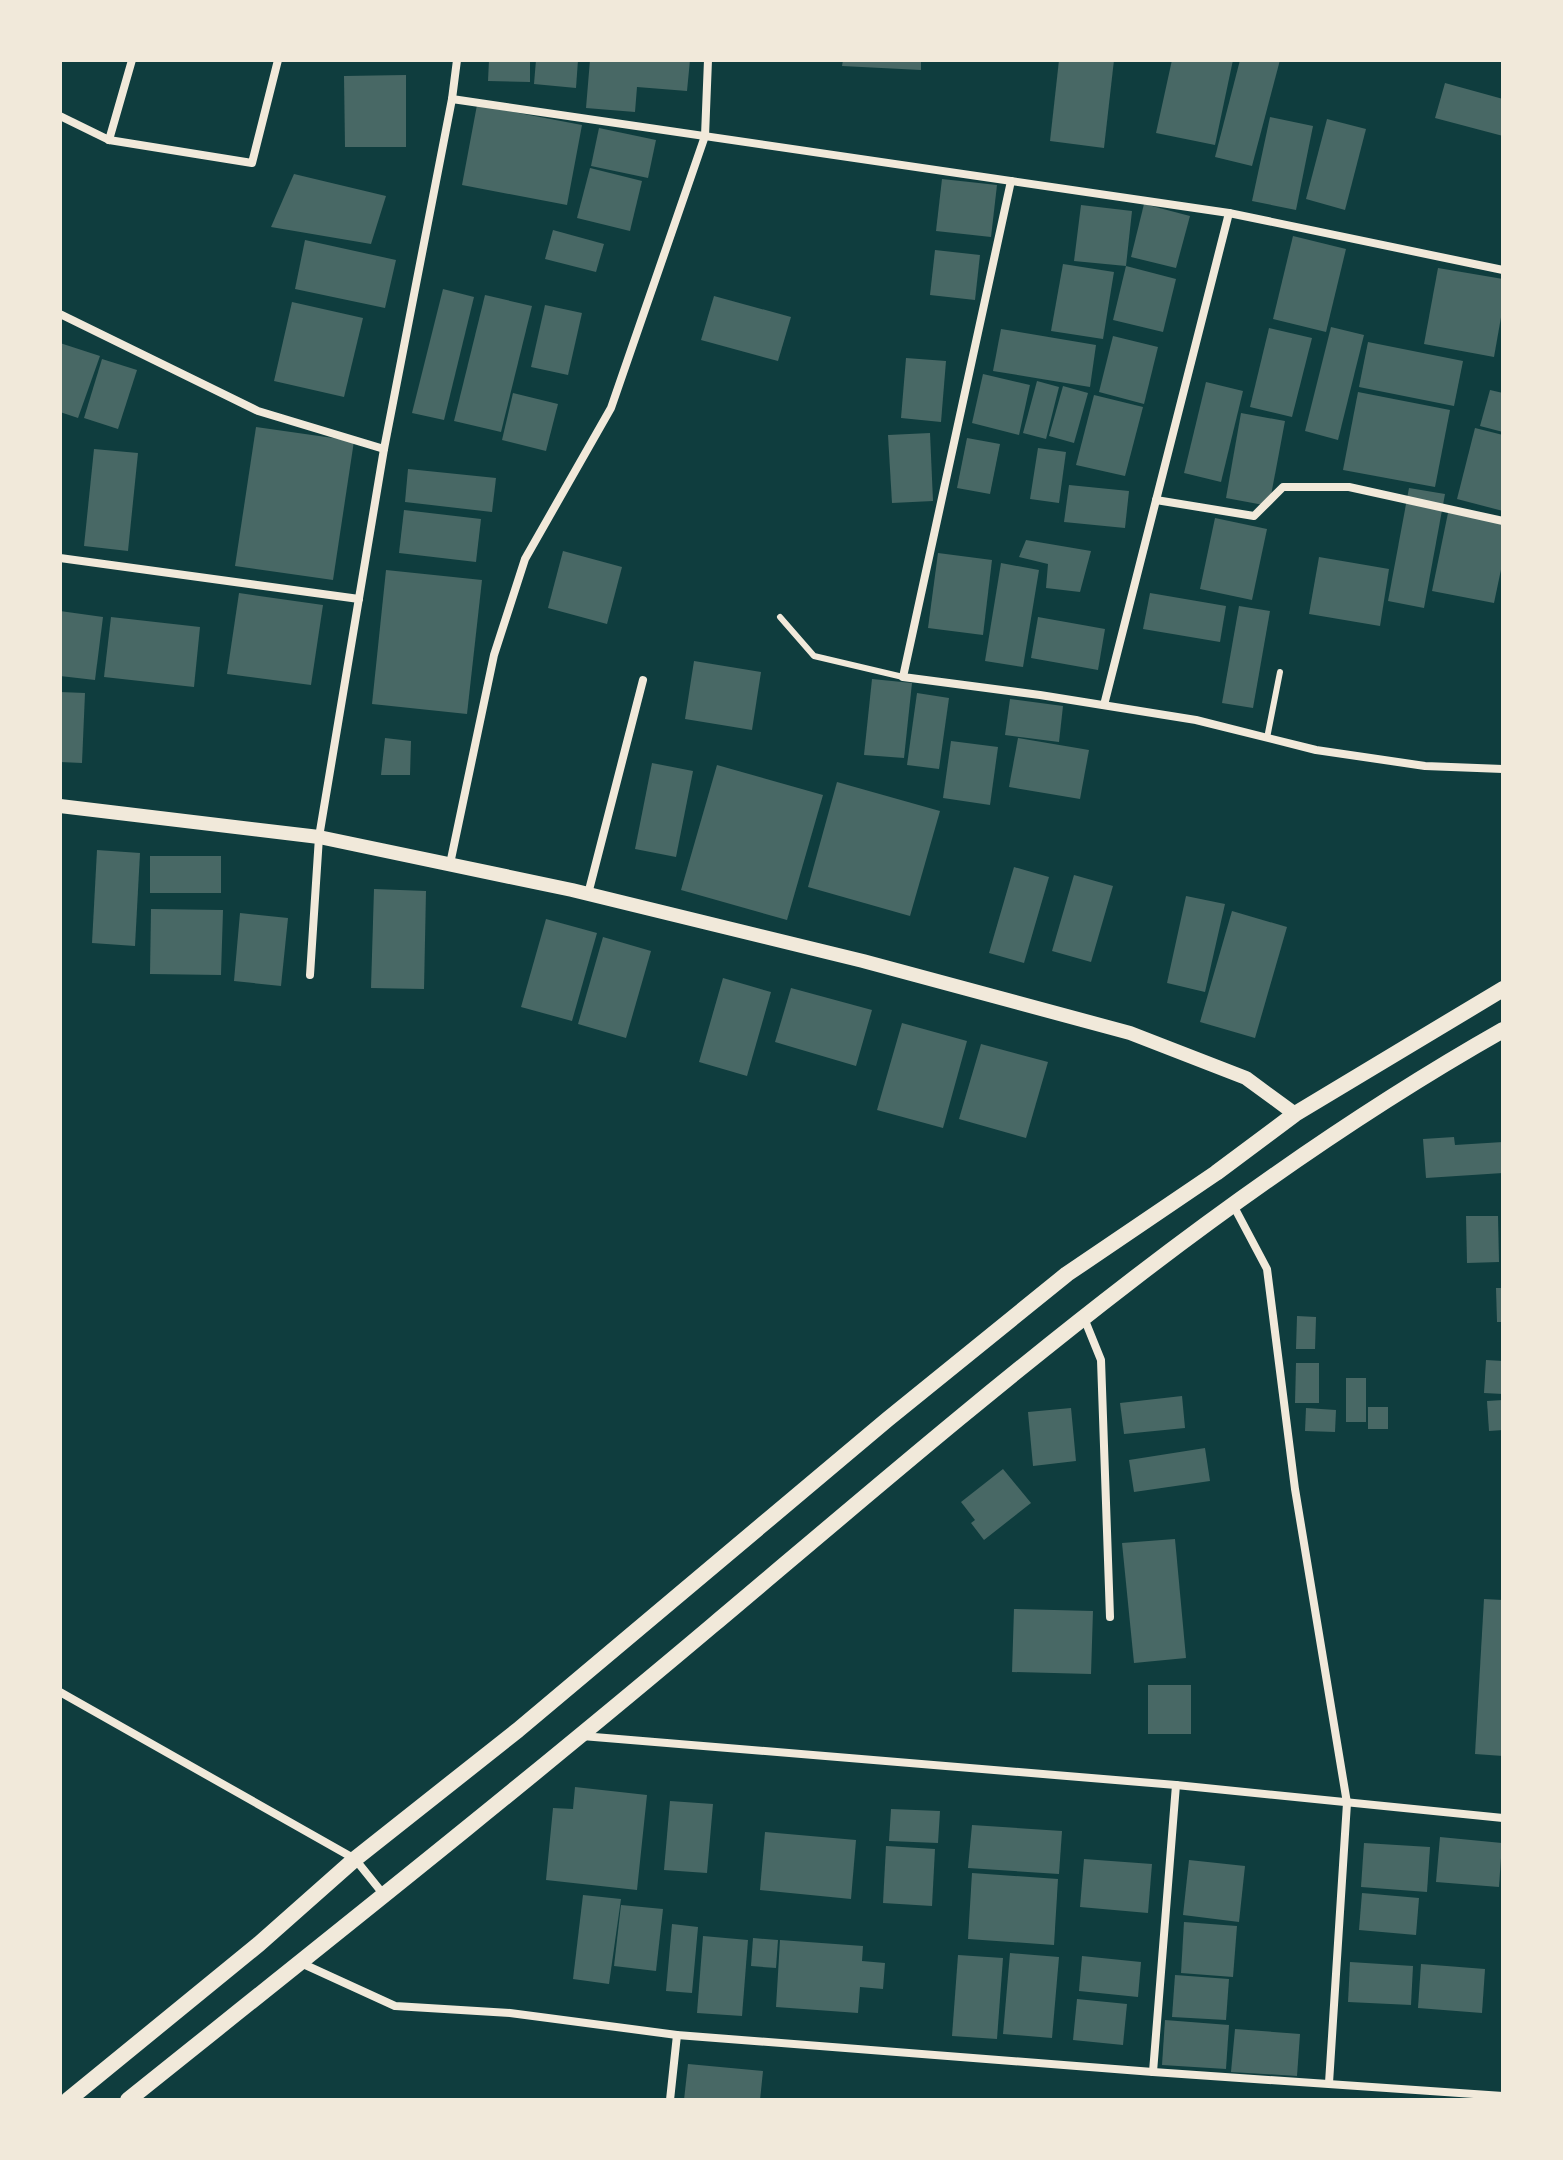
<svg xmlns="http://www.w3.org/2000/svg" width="1563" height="2160" font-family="'Asap Condensed',sans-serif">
	<rect width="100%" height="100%" fill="#0f3d3e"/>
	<g fill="#486865">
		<polygon points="489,60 530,60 530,82 488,81"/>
		<polygon points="536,60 578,60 576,88 534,84"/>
		<polygon points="590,60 690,60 687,91 637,87 635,112 586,108"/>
		<polygon points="843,60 921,60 921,70 842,66"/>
		<polygon points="1059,60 1114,60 1104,148 1050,141"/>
		<polygon points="1172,60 1233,60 1215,145 1156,133"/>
		<polygon points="1240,60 1280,60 1252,166 1215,157"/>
		<polygon points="406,75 406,147 345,147 344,76"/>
		<polygon points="1445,83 1503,99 1503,136 1435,118"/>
		<polygon points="477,105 582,125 567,205 462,185"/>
		<polygon points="1270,117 1313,126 1296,210 1252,201"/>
		<polygon points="1327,119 1366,129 1345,210 1306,199"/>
		<polygon points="599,128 656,140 648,178 591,166"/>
		<polygon points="590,168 642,181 630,231 577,218"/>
		<polygon points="294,174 386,196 371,244 271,227"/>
		<polygon points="942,179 997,185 991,237 936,231"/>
		<polygon points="1144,204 1190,216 1176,268 1131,257"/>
		<polygon points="1081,205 1132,211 1126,266 1074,261"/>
		<polygon points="553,230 604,244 596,272 545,259"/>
		<polygon points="1293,236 1346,249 1326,332 1273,319"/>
		<polygon points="305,240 396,260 385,308 295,289"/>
		<polygon points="935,250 980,255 975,300 930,295"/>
		<polygon points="1063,264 1114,272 1103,339 1051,331"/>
		<polygon points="1126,266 1176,279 1163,332 1113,320"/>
		<polygon points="1438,268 1503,279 1503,306 1494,357 1424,344"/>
		<polygon points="443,289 474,297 444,420 412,413"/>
		<polygon points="485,295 532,306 501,432 454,421"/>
		<polygon points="714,296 791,317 778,361 701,340"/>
		<polygon points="292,302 363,318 344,397 274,381"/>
		<polygon points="545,305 582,313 568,375 531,367"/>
		<polygon points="1331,327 1364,335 1338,440 1305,431"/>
		<polygon points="1269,328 1312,338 1292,417 1250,407"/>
		<polygon points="1001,329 1096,345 1090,387 993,371"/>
		<polygon points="1113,336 1158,347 1144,404 1099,392"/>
		<polygon points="1368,342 1463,361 1454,406 1359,387"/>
		<polygon points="60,343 100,356 78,418 60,412"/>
		<polygon points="906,358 946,361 941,422 901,418"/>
		<polygon points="102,359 137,370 118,429 84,418"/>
		<polygon points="983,374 1030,385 1019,435 972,423"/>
		<polygon points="1037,381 1059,387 1046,439 1023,433"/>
		<polygon points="1206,382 1243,391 1221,482 1184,473"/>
		<polygon points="1063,386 1088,393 1074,443 1049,436"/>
		<polygon points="1490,390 1503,393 1503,432 1480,426"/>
		<polygon points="1358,392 1450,410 1435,487 1343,470"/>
		<polygon points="513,393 558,404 546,451 502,440"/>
		<polygon points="1094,395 1143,407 1125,476 1076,465"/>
		<polygon points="1241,413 1285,421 1269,506 1226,498"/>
		<polygon points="256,427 354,441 333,580 235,566"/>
		<polygon points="1475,428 1503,435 1503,511 1457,499"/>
		<polygon points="930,433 933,501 892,503 888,435"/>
		<polygon points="967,438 1000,444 990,494 957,488"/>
		<polygon points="1038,448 1066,452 1059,503 1030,499"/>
		<polygon points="94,449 138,453 128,551 84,546"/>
		<polygon points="408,469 496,478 492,512 405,502"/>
		<polygon points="1069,485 1129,491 1125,528 1064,522"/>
		<polygon points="1409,488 1445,494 1424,608 1388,601"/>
		<polygon points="1449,508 1503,519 1503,560 1494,603 1432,591"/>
		<polygon points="404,510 481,519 476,562 399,553"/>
		<polygon points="1215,518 1267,529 1252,600 1200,589"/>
		<polygon points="1026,540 1091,551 1080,592 1046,588 1048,564 1019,557"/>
		<polygon points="563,551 622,567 607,624 548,608"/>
		<polygon points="938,553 992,560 983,635 928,628"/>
		<polygon points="1319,557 1389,569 1380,626 1309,614"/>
		<polygon points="1001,563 1039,570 1023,667 985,661"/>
		<polygon points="386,570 482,580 467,714 372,704"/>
		<polygon points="239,593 323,605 311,685 227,674"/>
		<polygon points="1150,593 1226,606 1220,642 1143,629"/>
		<polygon points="1239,606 1270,611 1253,708 1222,703"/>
		<polygon points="60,611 103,617 95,680 60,676"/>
		<polygon points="111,617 200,627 194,687 104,677"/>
		<polygon points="1038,617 1105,629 1098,670 1031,658"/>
		<polygon points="694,661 761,672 752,730 685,719"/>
		<polygon points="872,679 912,683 904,758 864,755"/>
		<polygon points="60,692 85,693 82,763 60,762"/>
		<polygon points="917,693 949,698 939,769 907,765"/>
		<polygon points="1010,699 1063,706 1059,742 1005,735"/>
		<polygon points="385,738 411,741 410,775 381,775"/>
		<polygon points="1018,738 1089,750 1080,799 1009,787"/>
		<polygon points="951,741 998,747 990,805 943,798"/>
		<polygon points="652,763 693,771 676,857 635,849"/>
		<polygon points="717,765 823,795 787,920 681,890"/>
		<polygon points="837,782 940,811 910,916 808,887"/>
		<polygon points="97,850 140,853 135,946 92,943"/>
		<rect x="150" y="856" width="71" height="37"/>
		<polygon points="1014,867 1049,877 1024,963 989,953"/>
		<polygon points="1074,875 1113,886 1091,962 1052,951"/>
		<polygon points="374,889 426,891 424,989 371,988"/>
		<polygon points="1186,896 1225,904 1205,992 1167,983"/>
		<polygon points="151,909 223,910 221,975 150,974"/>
		<polygon points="1232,911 1287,927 1255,1038 1200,1022"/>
		<polygon points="240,913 288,918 281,986 234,981"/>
		<polygon points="546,919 597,933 572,1021 521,1007"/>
		<polygon points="603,937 651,951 626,1038 578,1024"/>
		<polygon points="723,978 771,992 747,1076 699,1062"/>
		<polygon points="791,988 872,1010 856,1066 775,1042"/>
		<polygon points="902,1023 967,1041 943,1128 877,1110"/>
		<polygon points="981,1044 1048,1062 1026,1138 959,1119"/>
		<polygon points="1454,1137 1455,1145 1503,1142 1503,1173 1426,1178 1423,1139"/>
		<polygon points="1466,1216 1498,1216 1499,1262 1467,1263"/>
		<polygon points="1496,1288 1503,1288 1503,1322 1497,1322"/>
		<polygon points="1297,1316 1316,1317 1315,1349 1296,1349"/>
		<polygon points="1486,1360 1503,1361 1503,1394 1484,1393"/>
		<polygon points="1296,1363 1319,1363 1319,1403 1295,1403"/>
		<rect x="1346" y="1378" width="20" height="44"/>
		<polygon points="1182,1396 1185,1428 1124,1434 1120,1403"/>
		<polygon points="1503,1400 1503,1430 1489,1431 1487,1401"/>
		<rect x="1368" y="1407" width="20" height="22"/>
		<polygon points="1071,1408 1076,1461 1033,1466 1028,1412"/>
		<polygon points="1306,1408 1336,1410 1335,1432 1305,1431"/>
		<polygon points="1205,1448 1210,1481 1134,1492 1129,1460"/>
		<polygon points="1003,1469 1031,1503 984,1540 971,1523 975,1520 961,1502"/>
		<polygon points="1175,1539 1186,1658 1134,1663 1122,1543"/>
		<polygon points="1484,1599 1503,1600 1503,1756 1475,1754"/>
		<polygon points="1014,1609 1093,1611 1091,1674 1012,1672"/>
		<rect x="1148" y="1685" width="43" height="49"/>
		<polygon points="575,1787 647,1795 637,1890 546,1880 553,1808 573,1809"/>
		<polygon points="670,1801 713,1804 707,1873 664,1870"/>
		<polygon points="891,1809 940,1811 938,1843 889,1841"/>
		<polygon points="972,1825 1062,1831 1059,1874 968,1868"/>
		<polygon points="765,1832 856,1840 851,1899 760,1890"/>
		<polygon points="1440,1837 1502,1843 1499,1887 1436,1882"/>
		<polygon points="1364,1843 1430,1847 1427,1892 1361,1887"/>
		<polygon points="886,1846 935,1849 932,1906 883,1903"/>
		<polygon points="1084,1859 1152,1864 1148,1913 1080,1907"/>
		<polygon points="1189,1860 1245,1866 1239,1922 1183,1915"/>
		<polygon points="972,1873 1058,1879 1054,1945 968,1939"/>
		<polygon points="1362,1893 1419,1898 1416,1935 1359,1930"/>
		<polygon points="583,1895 621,1899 609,1984 573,1979"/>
		<polygon points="621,1905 663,1909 656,1971 614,1966"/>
		<polygon points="1184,1922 1237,1926 1233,1977 1181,1973"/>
		<polygon points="672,1924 698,1927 692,1993 666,1991"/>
		<polygon points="703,1936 748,1940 742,2016 697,2013"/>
		<polygon points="753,1938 778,1940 776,1968 751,1966"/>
		<polygon points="780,1940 863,1946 862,1961 885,1963 883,1989 860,1987 858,2013 776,2007"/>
		<polygon points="1010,1953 1059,1957 1052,2038 1003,2034"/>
		<polygon points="958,1955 1003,1958 997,2039 952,2036"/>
		<polygon points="1082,1956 1141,1962 1138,1997 1079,1991"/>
		<polygon points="1350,1962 1413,1966 1411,2005 1348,2002"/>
		<polygon points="1421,1964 1485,1969 1482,2013 1418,2008"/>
		<polygon points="1175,1975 1229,1979 1226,2020 1172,2017"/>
		<polygon points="1077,1999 1127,2004 1123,2045 1073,2040"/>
		<polygon points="1165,2020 1229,2025 1226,2069 1162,2065"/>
		<polygon points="1235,2029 1300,2034 1297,2076 1231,2072"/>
		<polygon points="688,2064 763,2071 760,2100 684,2100"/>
	</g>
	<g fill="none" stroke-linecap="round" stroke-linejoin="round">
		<g stroke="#f1e9da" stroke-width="6">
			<polyline points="780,617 814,656 903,677"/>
			<polyline points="1267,738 1280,672"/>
		</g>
		<g stroke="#f1e9da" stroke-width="8">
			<polyline points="452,99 1229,213 1503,270"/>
			<polyline points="60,116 109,140 132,60"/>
			<polyline points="109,140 252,163 278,60"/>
			<polyline points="1011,181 903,677 1040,695 1196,720 1316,750 1425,766 1503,769"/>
			<polyline points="60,314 258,411 384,449"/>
			<polyline points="1156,500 1254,516 1283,487 1349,487 1503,521"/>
			<polyline points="60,558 359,599"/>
			<polyline points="1104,705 1229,213"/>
			<polyline points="450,864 494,655 525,559 611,408 705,136 708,60"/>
			<polyline points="588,894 643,680"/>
			<polyline points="310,975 319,837 384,449 452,99 457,60"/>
			<polyline points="1232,1203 1267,1269 1295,1489 1347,1803 1329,2083"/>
			<polyline points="1084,1318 1101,1360 1110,1617"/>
			<polyline points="60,1692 355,1859 384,1895"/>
			<polyline points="582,1736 1176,1785 1503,1818"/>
			<polyline points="301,1963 395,2006 510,2013 677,2035 1153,2072 1503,2096"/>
			<polyline points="1153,2072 1176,1785"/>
			<polyline points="670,2100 677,2035"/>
		</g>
		<polyline stroke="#f1e9da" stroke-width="14" points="60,806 319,837 572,890 863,961 1130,1033 1246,1078 1295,1114"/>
		<g stroke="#f1e9da" stroke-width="16">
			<polyline points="68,2100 259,1944 355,1859 518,1730 888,1419 1067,1274 1216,1173 1295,1114 1503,989"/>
			<path d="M128,2100C324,1943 521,1787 713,1625C965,1413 1215,1193 1503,1030"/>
		</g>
	</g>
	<rect width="1563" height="2160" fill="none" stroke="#f1e9da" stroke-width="124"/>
</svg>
